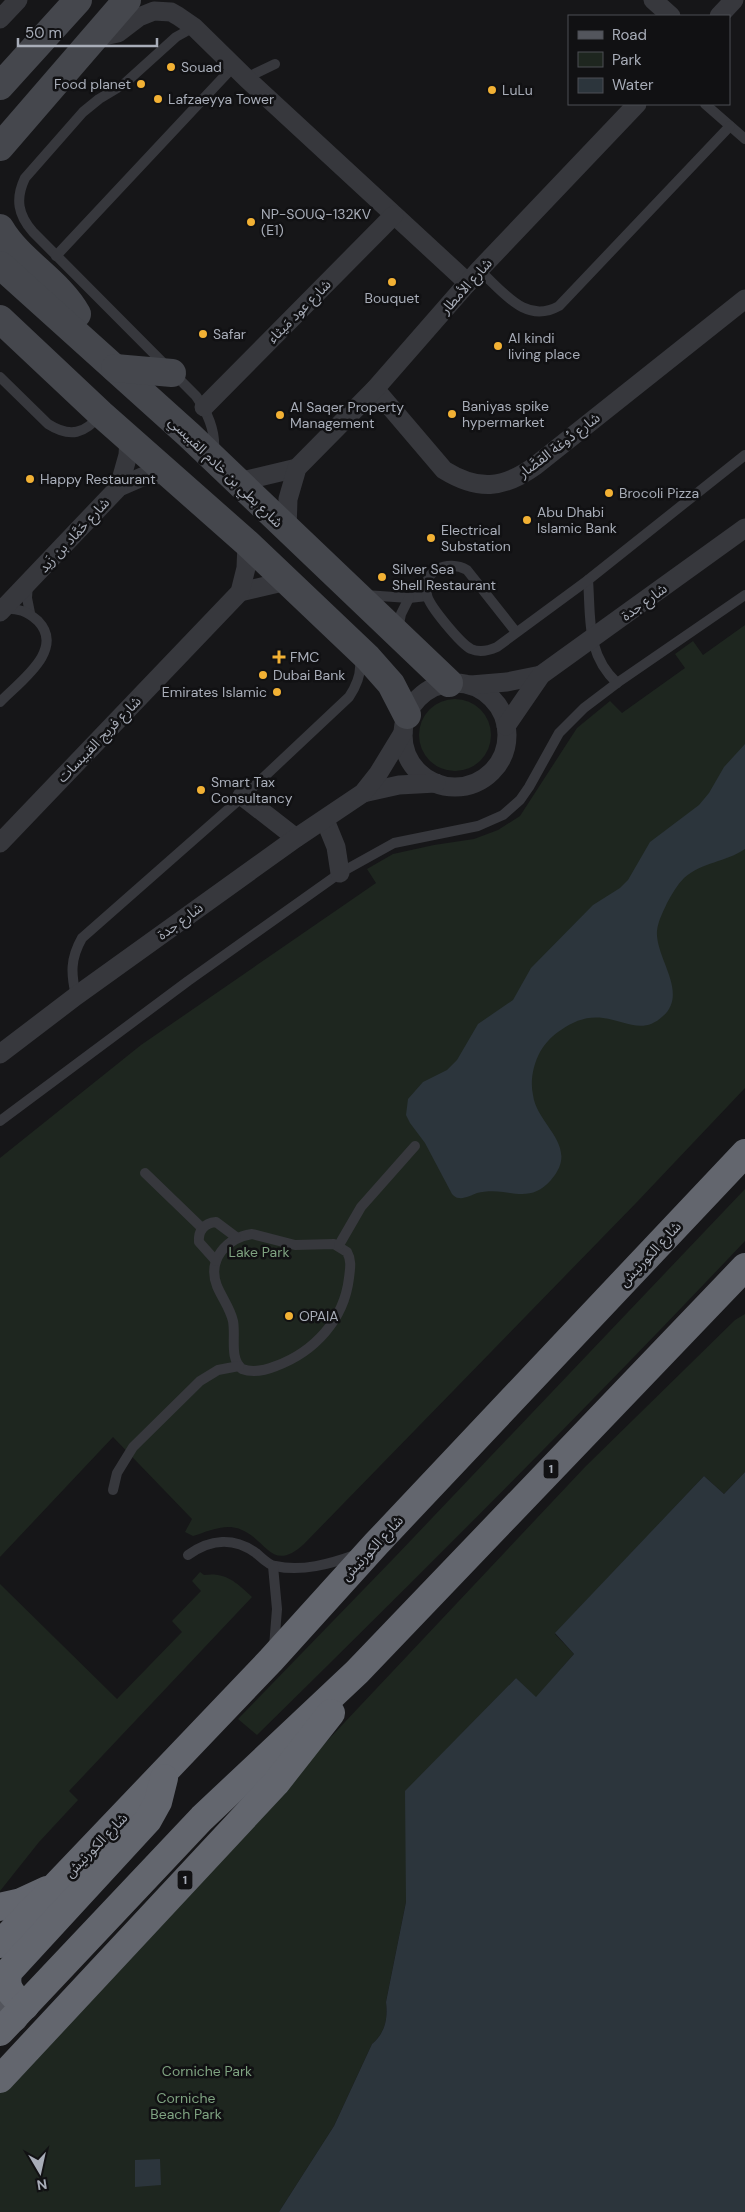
<svg xmlns="http://www.w3.org/2000/svg" width="745" height="2212" font-family="'DM Sans','Noto Sans Arabic',sans-serif">
	<rect width="100%" height="100%" fill="#161618"/>
	<g fill="#1e261f">
		<path d="M745,625V1088L637,1202L304,1544C268,1577 266,1531 231,1527C219,1526 205,1532 193,1536L185,1532L192,1519L113,1437L0,1557V1158L141,1045L376,883L367,869L393,854L434,845L474,839L498,830L520,816L577,728L610,701L622,713L685,668L675,654L693,641L703,655Z"/>
		<circle cx="455" cy="735" r="36"/>
		<path d="M745,1189V1241C586,1409 422,1573 257,1735L238,1719L395,1557Z"/>
		<path d="M745,1314V1472L724,1494L704,1476L555,1634L574,1654L536,1698L516,1678L406,1791V1902L386,2002C388,2019 385,2033 372,2044L334,2126L279,2212H0V2093L264,1808L585,1467L735,1320Z"/>
		<path d="M200,1572L204,1575C226,1572 236,1582 252,1597L69,1791L78,1800L39,1842L0,1891V1584L117,1699L182,1632L172,1621L201,1591L192,1581Z"/>
	</g>
	<g fill="#2c353c">
		<path d="M745,744V849C726,862 702,862 684,878C677,885 672,894 667,903C663,912 658,921 657,931C655,958 689,993 663,1016C643,1035 626,1021 603,1018C587,1016 574,1021 561,1030C553,1035 545,1043 540,1052C533,1065 530,1081 533,1095C537,1126 581,1146 551,1180C536,1197 523,1195 503,1192C495,1191 485,1191 477,1193C472,1195 464,1199 459,1198C456,1198 454,1196 452,1194L425,1143L410,1123L406,1115L408,1099L423,1082L447,1070L457,1060L478,1024L513,1000L531,968L593,905L620,888L628,880L650,842L699,805L709,793L724,767Z"/>
		<path d="M745,1472V2212H279L334,2126L372,2044C385,2033 388,2019 386,2002L406,1902L405,1791L516,1678L536,1697L574,1654L555,1633L704,1476L724,1494Z"/>
		<polygon points="160,2159 161,2185 135,2187 135,2160"/>
	</g>
	<g fill="none" stroke-linecap="round" stroke-linejoin="round">
		<g stroke="#37383d" stroke-width="10">
			<path d="M194,27L176,37L124,84L99,99L83,112L25,178C15,199 18,215 33,232L196,396C208,413 216,431 214,452"/>
			<polyline points="246,78 275,64"/>
			<polyline points="705,104 745,139"/>
			<polyline points="56,256 234,66"/>
			<path d="M479,270C503,291 525,325 559,306L730,126"/>
			<path d="M0,377L48,424C70,438 85,434 101,414"/>
			<path d="M588,580C591,620 586,654 617,683"/>
			<polyline points="28,584 27,598 30,613"/>
			<polyline points="365,595 409,598 427,596"/>
			<polyline points="398,629 401,614 409,598"/>
			<path d="M516,632L467,570C448,559 421,570 427,595C429,606 461,644 471,649C480,653 488,651 497,647L588,580L745,455"/>
			<path d="M0,702C19,682 66,650 38,621C27,611 18,608 3,609"/>
			<path d="M76,996C71,974 70,959 82,938L249,791L349,697C357,685 363,672 359,657"/>
			<polyline points="0,1121 188,981 340,873 394,843 478,826 503,815 520,800 529,787 559,733 584,708 617,683 745,595"/>
			<polyline points="145,1173 202,1228"/>
			<path d="M252,1234L295,1245L334,1244L347,1252C352,1261 350,1269 349,1278C344,1320 314,1352 276,1366C266,1370 253,1373 242,1369C229,1358 236,1337 233,1321C230,1308 222,1298 217,1286C207,1260 226,1238 252,1234Z"/>
			<polyline points="339,1245 361,1207 415,1146"/>
			<path d="M216,1261L199,1242C198,1231 204,1223 216,1222L236,1237"/>
			<polyline points="113,1490 117,1473 133,1447 200,1381 218,1370 239,1366"/>
			<path d="M188,1555C210,1539 234,1537 256,1553C261,1557 268,1565 275,1566C302,1572 330,1564 355,1555"/>
			<polyline points="273,1566 277,1609 274,1647"/>
		</g>
		<g stroke="#37383d" stroke-width="19">
			<polyline points="653,0 671,16"/>
			<polyline points="719,16 734,0"/>
			<polyline points="0,19 18,0"/>
			<polyline points="94,38 118,33 139,17 154,11 171,12 178,16 194,27 246,78 468,283"/>
			<path d="M375,389L444,470C478,491 503,489 535,466L745,299"/>
			<polyline points="204,407 394,215"/>
			<polyline points="238,482 297,468"/>
			<polyline points="119,487 128,455 129,438"/>
			<polyline points="287,530 288,499 297,468 375,389 479,270 637,104"/>
			<polyline points="240,592 287,581"/>
			<polyline points="0,612 119,487 142,477 167,473"/>
			<circle cx="455" cy="735" r="52"/>
			<polyline points="471,685 507,682 541,675"/>
			<polyline points="506,726 541,675 745,528"/>
			<polyline points="363,793 399,785 436,783"/>
			<polyline points="242,796 296,838"/>
			<polyline points="325,820 336,847 340,873"/>
			<polyline points="0,843 240,592 246,568 247,543"/>
			<polyline points="0,1054 76,996 296,838 363,793 378,774 403,733"/>
		</g>
		<g stroke="#45474d" stroke-width="28">
			<polyline points="0,86 78,0"/>
			<polyline points="0,147 127,0"/>
			<path d="M0,228C19,261 59,281 77,314"/>
			<polyline points="0,265 189,435 449,683"/>
			<polyline points="0,319 101,414 247,543 368,658 391,684 407,715"/>
			<polyline points="115,368 172,373"/>
		</g>
		<polyline stroke="#53555c" stroke-width="28" points="0,2005 14,2018"/>
		<g stroke="#63666e" stroke-width="28">
			<polyline points="0,1907 21,1902 47,1890"/>
			<polyline points="0,1944 271,1660 376,1544 745,1153"/>
			<path d="M25,2006C13,1996 3,1988 9,1971L148,1820L158,1802L164,1778"/>
			<polyline points="0,2032 202,1818 357,1672 745,1267"/>
			<polyline points="0,2079 276,1783 331,1713"/>
		</g>
	</g>
	<g fill="#f2b134" stroke="#111113" stroke-width="2">
		<circle cx="171" cy="67" r="5"/>
		<circle cx="141" cy="84" r="5"/>
		<circle cx="492" cy="90" r="5"/>
		<circle cx="158" cy="99" r="5"/>
		<circle cx="251" cy="222" r="5"/>
		<circle cx="392" cy="282" r="5"/>
		<circle cx="203" cy="334" r="5"/>
		<circle cx="498" cy="346" r="5"/>
		<circle cx="452" cy="414" r="5"/>
		<circle cx="280" cy="415" r="5"/>
		<circle cx="30" cy="479" r="5"/>
		<circle cx="609" cy="493" r="5"/>
		<circle cx="527" cy="520" r="5"/>
		<circle cx="431" cy="538" r="5"/>
		<circle cx="382" cy="577" r="5"/>
		<path d="M276.5 649.5h5v5h5v5h-5v5h-5v-5h-5v-5h5z"/>
		<circle cx="263" cy="675" r="5"/>
		<circle cx="277" cy="692" r="5"/>
		<circle cx="201" cy="790" r="5"/>
		<circle cx="289" cy="1316" r="5"/>
	</g>
	<g text-anchor="middle" dominant-baseline="central" stroke-width="5" stroke-linejoin="round" paint-order="stroke">
		<g fill="#111113" stroke="#7b7e86" stroke-width="1">
			<rect x="543.5" y="1459.5" width="15" height="19" rx="4"/>
			<rect x="177.5" y="1870.5" width="15" height="19" rx="4"/>
		</g>
		<g font-size="12" font-weight="bold" fill="#a8adb8">
			<text x="551" y="1469">1</text>
			<text x="185" y="1880">1</text>
		</g>
		<g font-size="14" fill="#a8adb8" stroke="#111113" text-anchor="start">
			<text x="181" y="67">Souad</text>
			<text x="131" y="84" text-anchor="end">Food planet</text>
			<text x="502" y="90">LuLu</text>
			<text x="168" y="99">Lafzaeyya Tower</text>
			<text x="261" y="214">NP-SOUQ-132KV<tspan x="261" dy="16">(E1)</tspan></text>
			<text x="392" y="298" text-anchor="middle">Bouquet</text>
			<text x="213" y="334">Safar</text>
			<text x="508" y="338">Al kindi<tspan x="508" dy="16">living place</tspan></text>
			<text x="462" y="406">Baniyas spike<tspan x="462" dy="16">hypermarket</tspan></text>
			<text x="290" y="407">Al Saqer Property<tspan x="290" dy="16">Management</tspan></text>
			<text x="40" y="479">Happy Restaurant</text>
			<text x="619" y="493">Brocoli Pizza</text>
			<text x="537" y="512">Abu Dhabi<tspan x="537" dy="16">Islamic Bank</tspan></text>
			<text x="441" y="530">Electrical<tspan x="441" dy="16">Substation</tspan></text>
			<text x="392" y="569">Silver Sea<tspan x="392" dy="16">Shell Restaurant</tspan></text>
			<text x="290" y="657">FMC</text>
			<text x="273" y="675">Dubai Bank</text>
			<text x="267" y="692" text-anchor="end">Emirates Islamic</text>
			<text x="211" y="782">Smart Tax<tspan x="211" dy="16">Consultancy</tspan></text>
			<text x="299" y="1316">OPAIA</text>
		</g>
		<g font-size="14" fill="#a8adb8" stroke="#111113">
			<text transform="translate(466 286) rotate(-48)">شارع الأمطار</text>
			<text transform="translate(299 311) rotate(-45)">شارع عود مَيثاء</text>
			<text transform="translate(559 445) rotate(-37)">شارع دُوغة القصَّار</text>
			<text transform="translate(226 472) rotate(44)">شارع بطي بن خادم القبيسي</text>
			<text transform="translate(74 535) rotate(-47)">شارع حَمَّاد بن زَيد</text>
			<text transform="translate(644 602) rotate(-36)">شارع جدة</text>
			<text transform="translate(99 739) rotate(-46)">شارع فريج القبيسات</text>
			<text transform="translate(180 921) rotate(-36)">شارع جدة</text>
			<text transform="translate(650 1254) rotate(-47)">شارع الكورنيش</text>
			<text transform="translate(372 1548) rotate(-47)">شارع الكورنيش</text>
			<text transform="translate(96 1845) rotate(-46)">شارع الكورنيش</text>
		</g>
		<g font-size="14" fill="#7fa381" stroke="#111113">
			<text x="259" y="1252">Lake Park</text>
			<text x="207" y="2071">Corniche Park</text>
			<text x="186" y="2098">Corniche<tspan x="186" dy="16">Beach Park</tspan></text>
		</g>
	</g>
	<rect x="568" y="15" width="162" height="90" fill="#111113" stroke="#4d4f55"/>
	<rect x="578" y="31" width="25" height="8" fill="#53555c" stroke="#4d4f55"/>
	<text x="612" y="40" font-size="15" fill="#a8adb8">Road</text>
	<rect x="578" y="52" width="25" height="15" fill="#1e261f" stroke="#4d4f55"/>
	<text x="612" y="65" font-size="15" fill="#a8adb8">Park</text>
	<rect x="578" y="78" width="25" height="15" fill="#2c353c" stroke="#4d4f55"/>
	<text x="612" y="90" font-size="15" fill="#a8adb8">Water</text>
	<g transform="translate(40 2172) rotate(171)" stroke="#111113" stroke-width="4" paint-order="stroke">
	<path d="M0-4L9 19L0 12L-9 19Z" fill="#a8adb8"/>
	<text y="-8" font-size="14" font-weight="bold" text-anchor="middle" fill="#a8adb8">N</text>
	</g>
	<path d="M18 38v8h139v-8" fill="none" stroke="#a8adb8" stroke-width="2.5"/>
	<text x="25" y="38" font-size="15" fill="#a8adb8" stroke="#111113" stroke-width="4" paint-order="stroke">50 m</text>
</svg>
